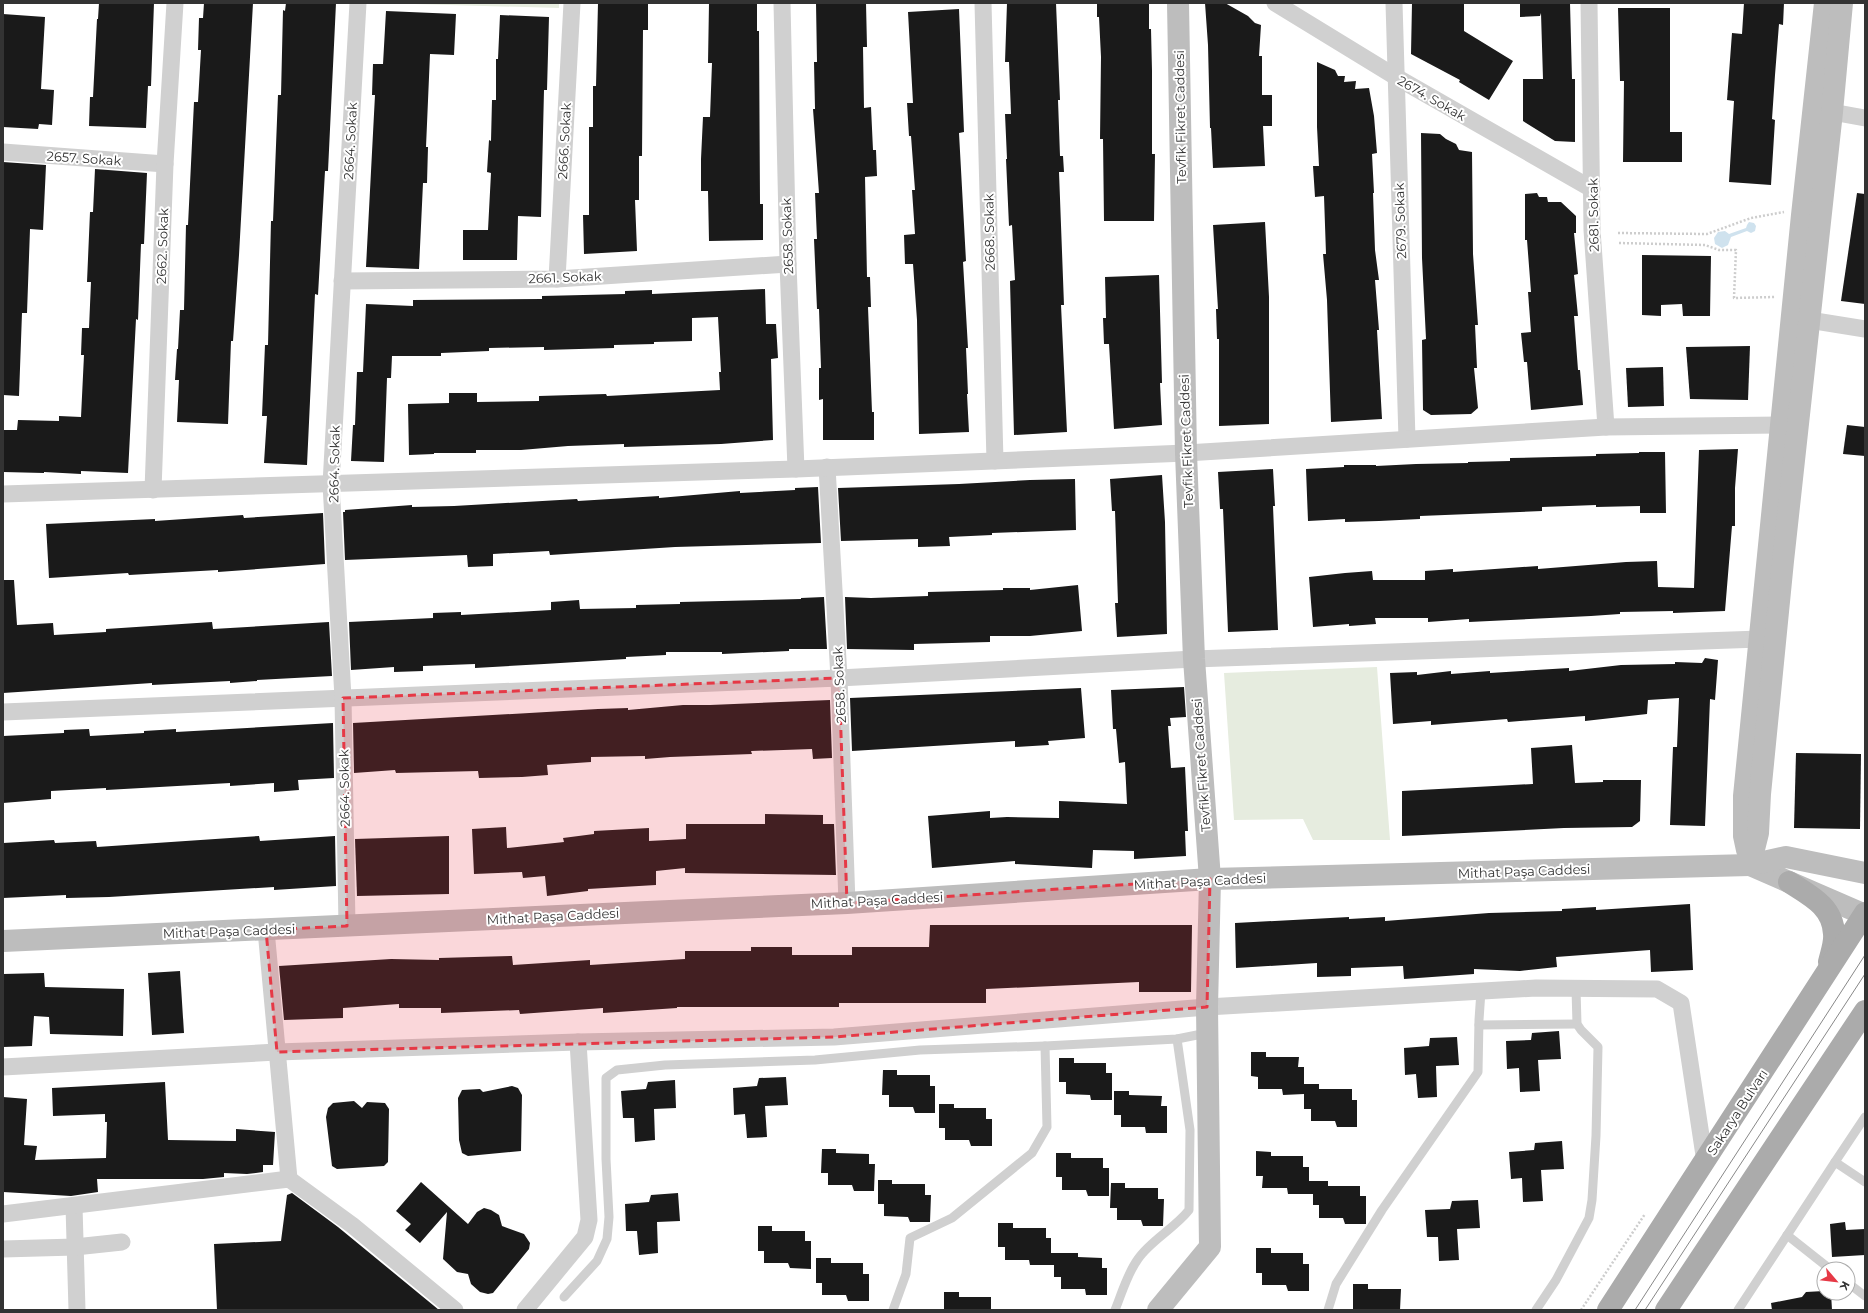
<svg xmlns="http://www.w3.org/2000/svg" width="1868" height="1313" font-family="Montserrat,sans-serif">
	<rect width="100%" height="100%" fill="#fff"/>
	<g fill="#e6ecdf">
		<polygon points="379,3 559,3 559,8"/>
		<polygon points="1377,667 1390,840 1313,840 1303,819 1234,820 1224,673"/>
	</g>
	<polygon fill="#cfe2ee" points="1749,222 1754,223 1756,226 1755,231 1751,233 1747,231 1731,237 1728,245 1722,248 1715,244 1714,238 1718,232 1725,231 1729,234 1746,228 1747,225"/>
	<g fill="#1a1a1a">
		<polygon points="99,3 154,3 151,86 148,86 146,128 89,126 90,97 93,97 97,19 98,19"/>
		<polygon points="204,3 253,3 239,255 233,341 231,341 228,424 177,422 179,380 175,380 177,349 178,349 180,310 184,310 186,225 188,225 194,102 198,102 201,50 198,50 199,18 203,18"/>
		<polygon points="286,3 336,3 328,171 325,171 318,295 315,294 307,465 264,463 267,416 262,416 265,345 268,345 271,221 273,221 278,95 281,95 283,10 285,11"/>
		<polygon points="598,3 648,3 648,30 643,30 642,156 639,156 639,200 635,200 637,251 584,254 583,215 589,215 589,127 593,127 593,86 596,86"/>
		<polygon points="709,3 757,3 757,31 759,31 760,204 763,204 763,240 709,241 708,191 701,191 701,159 703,117 710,117 712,63 708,63"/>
		<polygon points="816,3 866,3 867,47 863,47 864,108 871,107 873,150 876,150 877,176 865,177 867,277 870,277 871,307 868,307 872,412 874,412 874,440 823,440 823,399 819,400 819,368 821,368 819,309 817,309 814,239 817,239 815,193 819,193 813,109 815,109 814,62 817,62"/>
		<polygon points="1007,3 1056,3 1060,100 1058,100 1060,156 1063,156 1064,172 1059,172 1064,305 1061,305 1067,432 1014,435 1010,281 1015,280 1012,225 1009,226 1006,159 1007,159 1005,114 1011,114 1009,62 1005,62"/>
		<polygon points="1097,3 1149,3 1149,29 1151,29 1152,71 1152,154 1155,154 1154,221 1104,221 1103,139 1100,139 1101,57 1099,17 1097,17"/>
		<polygon points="1205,3 1225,3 1248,16 1255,23 1261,25 1259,56 1262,56 1262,95 1272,95 1272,126 1263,126 1265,166 1213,168 1211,128 1210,128 1208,45"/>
		<polygon points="1412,3 1464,3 1464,31 1513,61 1489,100 1459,82 1460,80 1411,54"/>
		<polygon points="1520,3 1570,3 1572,79 1575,79 1575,142 1555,141 1523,121 1523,79 1543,79 1541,13 1540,16 1520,17"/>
		<polygon points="1744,3 1784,3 1783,25 1779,24 1775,75 1772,119 1775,120 1771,185 1729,182 1734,101 1727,100 1732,33 1742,34"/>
		<polygon points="1618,8 1670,8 1670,132 1682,132 1682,162 1623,162 1624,81 1620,81"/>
		<polygon points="959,9 964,132 959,133 966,261 963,262 968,348 966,348 968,394 967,394 969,432 919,434 917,320 913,264 905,264 904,235 915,234 912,190 915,190 911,136 909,136 907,103 913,103 908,12"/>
		<polygon points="386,11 456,14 454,55 430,54 426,147 428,147 427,183 423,183 419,269 366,267 375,95 372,95 373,64 383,64"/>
		<polygon points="3,14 45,17 41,89 54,90 52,125 39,124 38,129 3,127"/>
		<polygon points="500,15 549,17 547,90 544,90 541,217 518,216 517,260 463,260 463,230 488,230 491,173 487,172 489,140 491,141 492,100 496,100 496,59 498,59"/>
		<polygon points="1317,62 1335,70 1338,76 1345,76 1344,82 1356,81 1355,89 1369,88 1374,116 1377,153 1372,154 1374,193 1373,193 1375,250 1379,280 1375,280 1379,330 1377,330 1382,419 1331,422 1327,300 1323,254 1326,254 1324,196 1315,197 1313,166 1319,166 1317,127"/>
		<polygon points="1421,133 1440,134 1446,139 1456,144 1459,150 1472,152 1473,254 1478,325 1475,325 1477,368 1474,368 1478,408 1471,414 1431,415 1423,410 1422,340 1426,339 1422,258"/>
		<polygon points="3,162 46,165 43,230 30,229 27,313 22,313 19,396 3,395"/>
		<polygon points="95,169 147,173 144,244 141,244 138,320 136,319 128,473 81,471 81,474 44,472 44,473 3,472 3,430 17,430 18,420 59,421 59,416 81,417 84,355 81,355 82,328 89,328 91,282 87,282 90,212 93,212"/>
		<polygon points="1537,193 1539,197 1547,197 1548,202 1561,202 1576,216 1576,233 1574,233 1578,274 1574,275 1578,316 1574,316 1578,370 1580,370 1583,405 1531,410 1527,362 1524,362 1521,333 1531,332 1528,292 1531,292 1527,240 1525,240 1525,194"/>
		<polygon points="1857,193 1865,194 1865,304 1841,301"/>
		<polygon points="1265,222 1269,297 1269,424 1219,426 1219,339 1217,339 1216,309 1218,309 1213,225"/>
		<polygon points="1642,255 1711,256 1710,316 1683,316 1682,304 1661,305 1661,316 1642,315"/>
		<polygon points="1159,275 1162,383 1160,383 1162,425 1114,429 1109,344 1104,344 1103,318 1106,318 1105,277"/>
		<polygon points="765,289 766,324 776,324 778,358 771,359 773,440 721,444 624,447 624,444 568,446 521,450 476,450 476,453 434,453 434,454 409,455 408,404 449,403 449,393 477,393 477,402 539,401 539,396 606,394 607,396 720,390 719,372 721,372 718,317 692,318 692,341 654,342 654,344 614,345 614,348 544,350 544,347 489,348 489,351 441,353 441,356 392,356 391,378 387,378 384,462 351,461 353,425 355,425 357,372 363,372 366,304 413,306 413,300 542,299 542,296 625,294 625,291 652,290 652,294"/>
		<polygon points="1750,346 1748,400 1690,399 1686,347"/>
		<polygon points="1663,367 1664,406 1628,407 1626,368"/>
		<polygon points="1847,425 1865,427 1865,456 1843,454"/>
		<polygon points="1738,449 1735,488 1735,526 1732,526 1725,611 1673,613 1673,611 1620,612 1620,614 1591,616 1469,622 1469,619 1428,622 1428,618 1375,618 1376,624 1349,626 1349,624 1313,627 1309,577 1345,573 1372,571 1373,580 1425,580 1425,571 1453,569 1453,572 1538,566 1538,569 1626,562 1657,561 1658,587 1694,588 1699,450"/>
		<polygon points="1639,452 1665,452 1666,513 1640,513 1640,506 1596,507 1596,505 1542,507 1542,511 1420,516 1420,519 1379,521 1345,522 1345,519 1308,521 1306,469 1344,467 1344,465 1376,465 1376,466 1416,464 1468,463 1468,462 1510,461 1510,458 1596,456 1596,454 1639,453"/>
		<polygon points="1273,469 1275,506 1273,506 1278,630 1228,632 1223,509 1220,509 1218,472"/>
		<polygon points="1162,475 1165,522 1167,634 1117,637 1115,603 1118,603 1115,511 1112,511 1110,479"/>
		<polygon points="1075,479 1076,530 992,533 992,535 949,537 950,546 918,547 918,539 841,541 838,488 959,484 1030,480"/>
		<polygon points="818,487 821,543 675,547 550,555 549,551 493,554 493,566 468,567 467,555 345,560 343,512 345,512 345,510 412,505 412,507 454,506 577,499 578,501 659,496 659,498 740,491 740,493 795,490 795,488"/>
		<polygon points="323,513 325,564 218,572 218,570 129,575 128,573 49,578 46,524 155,519 155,521 243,515 244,518"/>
		<polygon points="3,580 14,580 17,625 53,623 54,635 106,632 106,629 212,622 213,629 329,622 332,676 257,680 257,681 230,683 230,681 152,685 152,683 3,693"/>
		<polygon points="1078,585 1082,631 1030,636 990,636 990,642 914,644 914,650 847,649 845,597 871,598 928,596 928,592 1003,590 1003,588 1030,588 1030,590"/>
		<polygon points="824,597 827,649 789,649 789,651 722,654 722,652 666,652 666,655 626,657 626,659 544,664 475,668 475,664 423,666 423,671 394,672 394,667 351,670 349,622 433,618 433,613 461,612 461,615 551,610 551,602 579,600 580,609 636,608 636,605 680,604 680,602 801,599 801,598"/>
		<polygon points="1705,658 1718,660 1715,700 1710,699 1705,826 1670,825 1673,747 1677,747 1679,698 1648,700 1647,714 1585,721 1585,716 1508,722 1507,719 1431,725 1431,721 1393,724 1390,673 1417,672 1417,675 1451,671 1451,674 1490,671 1490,673 1569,668 1569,671 1621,665 1675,664 1675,662 1702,663"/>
		<polygon points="1184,687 1186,717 1170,718 1171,726 1168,726 1171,768 1185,767 1188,831 1185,831 1186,856 1134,859 1134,851 1093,850 1092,868 1015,864 1015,861 932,868 928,816 990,811 990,818 1007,817 1059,818 1059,801 1127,804 1125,762 1119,763 1116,729 1113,729 1111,690"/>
		<polygon points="1081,688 1085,738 1048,741 1049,745 1015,747 1015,741 852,751 850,698"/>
		<polygon points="830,700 832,758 813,759 812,749 751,751 752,754 670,757 645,759 645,756 591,757 591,762 547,765 548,775 522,777 479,778 478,771 396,773 395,770 354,773 353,723 598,709 628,708 628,710 683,705 710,705"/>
		<polygon points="333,723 334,778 298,780 299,790 274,792 274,783 230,786 230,783 195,785 106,790 106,788 51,791 51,799 3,803 3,736 64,733 64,730 89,729 90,736 144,733 144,731 176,729 176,732"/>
		<polygon points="1572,745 1575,783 1603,782 1603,780 1641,780 1640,821 1632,827 1564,828 1402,836 1402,791 1533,784 1531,748"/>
		<polygon points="1796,753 1861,754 1860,829 1794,828"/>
		<polygon points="765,814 823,815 823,824 834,824 836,875 685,873 685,868 656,871 656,885 588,889 588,891 547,896 545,876 523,878 522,872 474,874 472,829 506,827 507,848 564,842 563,838 594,834 594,831 649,828 649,841 686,839 686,824 765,824"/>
		<polygon points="259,836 260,841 335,836 336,886 274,890 274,887 109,897 66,898 66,895 3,898 3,843 54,840 55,843 96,841 97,847"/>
		<polygon points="449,836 449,894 357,896 355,839"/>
		<polygon points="1690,904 1693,970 1651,972 1650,950 1556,957 1557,967 1520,971 1474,969 1474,974 1404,979 1403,966 1351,968 1351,976 1317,977 1317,963 1236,968 1235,923 1349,917 1349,919 1385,917 1385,921 1489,913 1562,911 1562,909 1596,907 1596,910"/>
		<polygon points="930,925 1192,925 1191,992 1139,992 1139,982 986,989 986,1003 839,1003 839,1007 677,1007 677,1008 603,1013 603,1008 520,1014 519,1010 441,1013 441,1008 399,1008 399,1004 343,1008 343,1018 284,1020 279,966 391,959 439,960 439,958 512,956 513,965 590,960 590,965 685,959 685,951 751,951 751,947 792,947 792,955 852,955 852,947 929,947"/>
		<polygon points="180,971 184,1033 152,1035 148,973"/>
		<polygon points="44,973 45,987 124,989 123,1036 50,1034 49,1017 34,1016 32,1046 3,1047 3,974"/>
		<polygon points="1559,1031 1561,1059 1538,1060 1540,1091 1520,1092 1519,1068 1507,1069 1506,1041 1531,1040 1532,1033"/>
		<polygon points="1457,1037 1459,1065 1436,1066 1437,1097 1418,1098 1416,1074 1405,1075 1404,1048 1429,1046 1430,1038"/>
		<polygon points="1251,1052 1266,1052 1266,1057 1299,1057 1298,1067 1304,1067 1304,1094 1283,1095 1282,1089 1258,1089 1258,1077 1251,1076"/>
		<polygon points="1059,1058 1074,1058 1074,1063 1106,1063 1106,1073 1112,1073 1112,1100 1091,1100 1090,1095 1066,1094 1066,1082 1059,1082"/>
		<polygon points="883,1070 897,1070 897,1075 930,1075 930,1086 935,1086 935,1113 915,1113 913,1107 889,1107 889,1095 882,1095"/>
		<polygon points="786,1077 788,1105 765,1106 767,1137 747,1138 745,1114 734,1115 733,1088 757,1086 759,1078"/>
		<polygon points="675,1080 676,1108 654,1109 655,1140 635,1142 634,1118 623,1118 621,1091 646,1089 648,1082"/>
		<polygon points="165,1082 168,1140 236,1141 236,1129 275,1132 273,1165 263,1165 263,1172 247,1174 224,1173 224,1177 203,1179 97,1179 98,1192 71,1196 3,1192 3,1097 27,1099 24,1145 37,1146 35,1160 106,1158 107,1122 105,1122 105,1114 53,1116 52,1088"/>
		<polygon points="1304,1084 1319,1084 1319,1089 1352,1089 1352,1100 1357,1100 1357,1127 1337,1127 1335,1121 1311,1121 1311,1109 1304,1109"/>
		<polygon points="512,1086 518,1088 522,1095 521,1151 468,1156 462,1153 459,1140 458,1098 462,1090 480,1089 483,1092"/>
		<polygon points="1114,1091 1129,1091 1129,1095 1162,1096 1161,1106 1167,1106 1167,1133 1146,1133 1145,1127 1121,1127 1121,1115 1114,1115"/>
		<polygon points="354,1101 362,1108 367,1102 385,1103 389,1109 388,1162 384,1166 337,1169 332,1166 326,1117 328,1108 333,1103"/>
		<polygon points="939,1104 954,1104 954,1108 986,1108 986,1119 992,1119 992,1146 971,1146 969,1140 945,1140 945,1128 939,1128"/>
		<polygon points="1562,1141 1564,1169 1541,1170 1543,1201 1523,1202 1522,1178 1511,1179 1509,1152 1534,1150 1535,1143"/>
		<polygon points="822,1149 836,1149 836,1153 869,1154 869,1164 875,1164 874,1191 854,1191 852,1185 828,1185 828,1173 821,1173"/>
		<polygon points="1256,1151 1271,1152 1271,1156 1303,1156 1303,1167 1309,1167 1309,1181 1328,1181 1328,1186 1360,1186 1360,1196 1366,1196 1366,1224 1345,1224 1343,1218 1319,1218 1319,1205 1313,1205 1313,1194 1288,1194 1287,1188 1262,1188 1263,1176 1256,1176"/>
		<polygon points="1056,1153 1071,1153 1071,1158 1103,1158 1103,1168 1109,1168 1109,1196 1088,1196 1086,1190 1062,1190 1062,1177 1056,1177"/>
		<polygon points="878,1180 892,1180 892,1184 925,1184 925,1195 931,1195 930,1222 910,1222 908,1217 884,1216 884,1204 878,1204"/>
		<polygon points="421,1182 468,1224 477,1212 484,1208 491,1210 499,1215 502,1226 524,1234 530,1243 529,1249 493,1293 488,1294 480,1292 471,1284 468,1274 457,1272 443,1259 447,1212 420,1243 405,1230 411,1224 396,1211"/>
		<polygon points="1111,1183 1125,1183 1125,1188 1158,1188 1158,1199 1164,1199 1163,1226 1143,1226 1141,1220 1117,1220 1117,1208 1110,1208"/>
		<polygon points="292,1193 338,1227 439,1310 217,1310 214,1244 281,1241 287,1195"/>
		<polygon points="678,1193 680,1221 657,1222 658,1253 639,1255 637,1231 626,1231 625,1204 649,1202 651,1195"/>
		<polygon points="1478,1200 1480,1228 1457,1229 1459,1260 1439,1261 1438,1237 1427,1237 1425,1210 1450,1209 1452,1201"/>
		<polygon points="1845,1222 1846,1230 1865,1229 1865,1255 1832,1257 1830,1224"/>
		<polygon points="998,1223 1013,1223 1013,1228 1046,1228 1046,1238 1051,1238 1051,1253 1078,1253 1078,1257 1102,1258 1102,1268 1107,1268 1107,1295 1086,1295 1085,1289 1061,1289 1061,1277 1054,1277 1054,1265 1030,1265 1029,1260 1005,1260 1005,1247 998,1247"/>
		<polygon points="758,1226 772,1226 772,1231 805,1231 805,1241 811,1241 811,1269 790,1268 788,1263 764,1263 764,1251 758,1251"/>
		<polygon points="1256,1248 1271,1248 1271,1253 1303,1253 1303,1264 1309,1264 1309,1291 1288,1291 1286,1285 1262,1285 1262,1273 1256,1273"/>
		<polygon points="816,1258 831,1258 831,1263 863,1263 863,1274 869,1274 869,1301 848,1301 846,1295 822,1295 822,1283 816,1283"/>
		<polygon points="1353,1284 1368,1284 1368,1289 1401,1289 1400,1310 1353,1309"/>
		<polygon points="1824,1291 1824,1293 1831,1293 1832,1310 1772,1310 1771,1303 1802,1297 1806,1292"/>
		<polygon points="944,1292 959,1292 959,1297 991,1297 991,1310 944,1310"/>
	</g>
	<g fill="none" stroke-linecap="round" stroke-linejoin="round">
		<g stroke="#cdcdcd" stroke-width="2.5" stroke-dasharray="2 2" stroke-linecap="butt">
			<polyline points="1618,233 1707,234 1751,218 1784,212"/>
			<polyline points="1619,243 1705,245 1719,250 1736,250 1734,298 1775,297"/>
			<polyline points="1581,1310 1645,1214"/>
		</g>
		<g stroke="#d0d0d0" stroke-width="9">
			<polyline points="1479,1025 1577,1024"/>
			<polyline points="1835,1162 1865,1117"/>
			<polyline points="1787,1235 1830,1269"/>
			<polyline points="1848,1283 1865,1296"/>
			<polyline points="564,1297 597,1261 607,1239 609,1217 606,1159 606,1078 617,1070 665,1065 815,1060 920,1050 1045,1046 1177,1039 1207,1033"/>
			<polyline points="893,1310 906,1274 910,1238 952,1218 1032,1153 1047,1127 1045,1046"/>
			<path d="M1115,1310C1122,1293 1127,1274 1138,1259C1150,1241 1175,1228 1189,1210L1190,1130L1177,1039"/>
			<polyline points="1328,1310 1336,1284 1382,1210 1478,1072 1479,1020 1481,991"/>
			<polyline points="1536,1310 1556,1280 1589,1218 1592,1200 1596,1136 1598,1047 1581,1030 1577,1024 1576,989"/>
			<polyline points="1738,1310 1835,1162 1865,1182"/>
		</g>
		<g stroke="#d0d0d0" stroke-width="17">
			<polyline points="782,3 788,264 796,469"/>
			<polyline points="983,3 995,461"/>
			<polyline points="1275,3 1396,77 1592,189"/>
			<polyline points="1394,3 1407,439"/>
			<polyline points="1589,3 1592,230 1606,427"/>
			<polyline points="1832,112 1865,118"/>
			<polyline points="3,152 165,164"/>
			<polyline points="557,279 572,3"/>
			<polyline points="342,281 557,279 788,264"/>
			<polyline points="1809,320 1865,329"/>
			<polyline points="827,467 839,678 847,903"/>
			<polyline points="153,490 165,164 175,3"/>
			<polyline points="3,494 796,469 1186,453 1606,427 1781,425"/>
			<polyline points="3,712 839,678 1194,659 1760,639"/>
			<polyline points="347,926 343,698 331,484 358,3"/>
			<polyline points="266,930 289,1179"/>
			<polyline points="3,1067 277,1052 578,1042 834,1037 1207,1007 1536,988 1657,989 1681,1003 1705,1162"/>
			<polyline points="74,1206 77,1310"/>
			<polyline points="3,1214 289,1179 352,1225 455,1310"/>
			<polyline points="3,1249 75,1247 122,1242"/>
			<polyline points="525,1310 585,1237 589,1220 578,1042"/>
		</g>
		<g stroke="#bdbdbd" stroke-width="22">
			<polyline points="1747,850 1744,836 1744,796 1802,215 1825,3"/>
			<polyline points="1750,865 1758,833 1760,794 1783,561 1832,112 1842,3"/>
			<polyline points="1750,865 1865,915"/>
			<polyline points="3,941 847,903 1210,879 1750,865 1786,857 1865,873"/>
			<polyline points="1158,1310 1210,1247 1207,1007 1210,879 1194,659 1186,453 1178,3"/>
		</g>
		<g stroke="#ababab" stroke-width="22">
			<path d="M1789,882C1809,895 1833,906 1834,934C1835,943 1831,953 1829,962"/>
			<polyline points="1608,1310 1865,913"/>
			<polyline points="1666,1310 1865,1011"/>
		</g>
		<g stroke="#888" stroke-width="1">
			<polyline points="1635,1310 1865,955"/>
			<polyline points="1645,1310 1865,974"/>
		</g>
	</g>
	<path fill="#e63946" fill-opacity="0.2" stroke="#e63946" stroke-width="3" stroke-dasharray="8 5" stroke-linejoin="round" d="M839,678L847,903L1210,879L1207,1007L834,1037L277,1052L266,930L347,926L343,698Z"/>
	<g text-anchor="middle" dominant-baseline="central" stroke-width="4" stroke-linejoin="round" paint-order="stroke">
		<g font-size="13" fill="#333" stroke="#fff">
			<text transform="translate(1432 98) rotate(30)">2674. Sokak</text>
			<text transform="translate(1180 117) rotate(-91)">Tevfik Fikret Caddesi</text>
			<text transform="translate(350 141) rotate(-87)">2664. Sokak</text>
			<text transform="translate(564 141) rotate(-87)">2666. Sokak</text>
			<text transform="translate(84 158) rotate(4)">2657. Sokak</text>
			<text transform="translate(1593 215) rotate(-91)">2681. Sokak</text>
			<text transform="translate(1400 221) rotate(-92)">2679. Sokak</text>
			<text transform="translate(989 232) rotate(-91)">2668. Sokak</text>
			<text transform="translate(787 236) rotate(-92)">2658. Sokak</text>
			<text transform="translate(162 246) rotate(-88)">2662. Sokak</text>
			<text transform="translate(565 277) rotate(-2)">2661. Sokak</text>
			<text transform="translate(1186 441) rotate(-92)">Tevfik Fikret Caddesi</text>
			<text transform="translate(334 464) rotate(-89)">2664. Sokak</text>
			<text transform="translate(839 685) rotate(-93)">2658. Sokak</text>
			<text transform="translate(1201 765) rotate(-94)">Tevfik Fikret Caddesi</text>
			<text transform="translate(344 788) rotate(-91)">2664. Sokak</text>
			<text transform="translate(1524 871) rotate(-2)">Mithat Paşa Caddesi</text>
			<text transform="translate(1200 881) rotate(-3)">Mithat Paşa Caddesi</text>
			<text transform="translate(877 900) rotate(-3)">Mithat Paşa Caddesi</text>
			<text transform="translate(553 916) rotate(-3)">Mithat Paşa Caddesi</text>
			<text transform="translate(229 931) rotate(-2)">Mithat Paşa Caddesi</text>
			<text transform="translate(1737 1112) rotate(-57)">Sakarya Bulvarı</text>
		</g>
	</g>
	<rect width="1868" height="1313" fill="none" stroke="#333333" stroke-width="8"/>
	<g transform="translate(1836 1281) rotate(118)"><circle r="19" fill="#ffffff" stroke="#adadad"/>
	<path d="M0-3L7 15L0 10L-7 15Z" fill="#e63946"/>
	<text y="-6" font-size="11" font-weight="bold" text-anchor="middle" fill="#333333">K</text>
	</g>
</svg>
